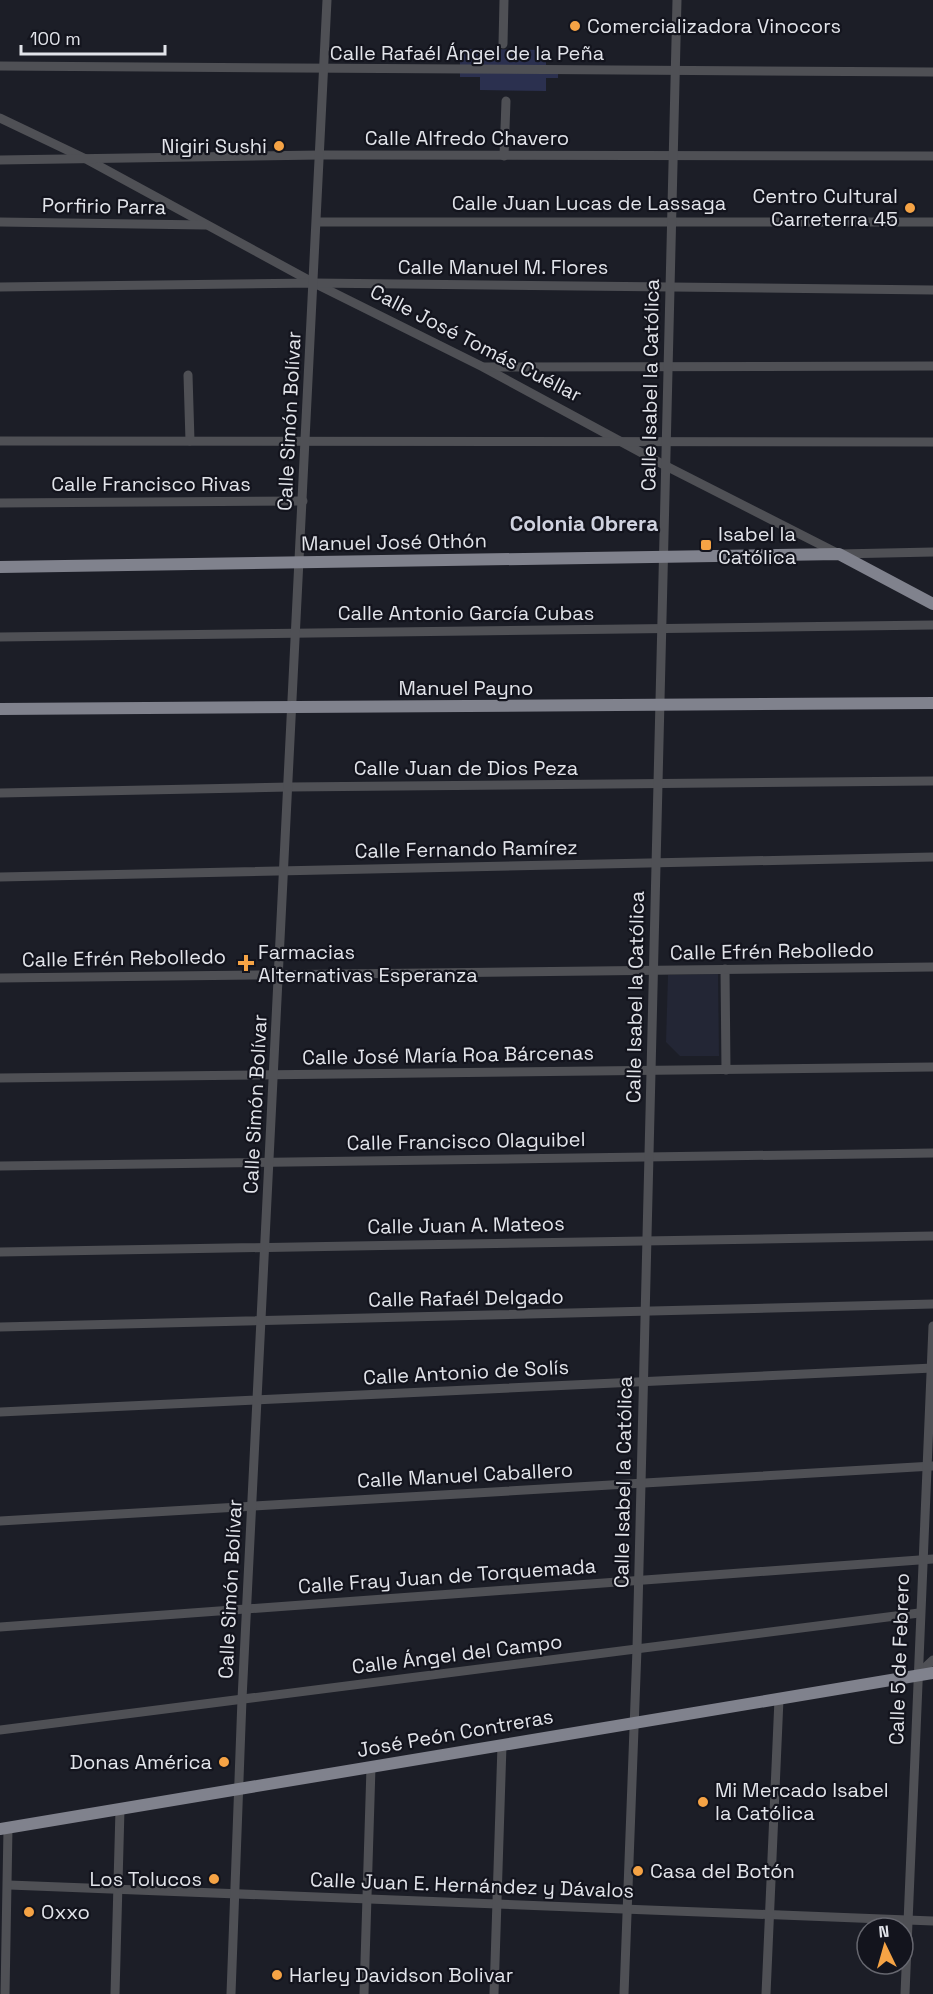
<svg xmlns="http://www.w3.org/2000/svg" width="933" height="1994" font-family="'Space Grotesk',sans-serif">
	<rect width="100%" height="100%" fill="#1c1e27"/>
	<polygon fill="#232635" points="718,974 719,1056 680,1056 666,1042 668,975"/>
	<polygon fill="#2b304f" points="460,49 546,50 546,67 558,67 558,78 546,78 546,91 480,90 480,77 460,77"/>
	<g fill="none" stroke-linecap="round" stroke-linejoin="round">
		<g stroke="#4f5055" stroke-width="9">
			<polyline points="503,44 504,0"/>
			<polyline points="0,66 933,72"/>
			<polyline points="0,118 88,160 314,283 483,367 666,466 839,554 933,552"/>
			<polyline points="504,156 506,101"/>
			<polyline points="0,160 320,155 933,156"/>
			<polyline points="0,222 205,225"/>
			<polyline points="317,222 933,222"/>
			<polyline points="0,287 314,283 933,290"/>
			<polyline points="485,367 933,366"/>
			<polyline points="188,375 190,441"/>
			<polyline points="0,441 933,442"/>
			<polyline points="0,503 303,501"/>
			<polyline points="0,637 933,625"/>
			<polyline points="0,793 289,787 933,781"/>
			<polyline points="0,877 933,857"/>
			<polyline points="725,969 726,1070"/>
			<polyline points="0,978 933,967"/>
			<polyline points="0,1078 933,1067"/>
			<polyline points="0,1166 933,1153"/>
			<polyline points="0,1252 933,1236"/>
			<polyline points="0,1327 933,1304"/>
			<polyline points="0,1412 933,1368"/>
			<polyline points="0,1521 933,1466"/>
			<polyline points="0,1627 933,1559"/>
			<polyline points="916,1676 933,1660"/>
			<polyline points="0,1730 919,1613"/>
			<polyline points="9,1885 933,1921"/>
			<polyline points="5,1994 8,1828"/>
			<polyline points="115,1994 120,1809"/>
			<polyline points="231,1994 242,1699 327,0"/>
			<polyline points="364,1994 371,1767"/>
			<polyline points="494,1994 502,1745"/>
			<polyline points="624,1994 637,1649 677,0"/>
			<polyline points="766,1994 779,1699"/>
			<polyline points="905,1994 933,1326"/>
		</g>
		<g stroke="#80828d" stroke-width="12">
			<polyline points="0,567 839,554 933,604"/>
			<polyline points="0,709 933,703"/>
			<polyline points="0,1829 933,1673"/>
		</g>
	</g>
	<g fill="#f5a345" stroke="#13141d" stroke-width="2">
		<circle cx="575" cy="26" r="6"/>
		<circle cx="279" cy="146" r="6"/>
		<circle cx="910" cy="208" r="6"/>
		<rect x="700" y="539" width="12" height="12" rx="3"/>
		<path d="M243 954h6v6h6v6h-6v6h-6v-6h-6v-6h6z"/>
		<circle cx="224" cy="1762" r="6"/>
		<circle cx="703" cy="1802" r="6"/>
		<circle cx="638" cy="1871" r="6"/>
		<circle cx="214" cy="1879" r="6"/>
		<circle cx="29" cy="1912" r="6"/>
		<circle cx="277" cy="1975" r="6"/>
	</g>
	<g text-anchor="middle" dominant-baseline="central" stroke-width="4.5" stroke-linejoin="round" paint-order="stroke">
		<g font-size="20" fill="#e2e4ea" stroke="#13141d" text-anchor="start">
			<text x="587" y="26">Comercializadora Vinocors</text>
			<text x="267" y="146" text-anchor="end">Nigiri Sushi</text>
			<text x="898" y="196" text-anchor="end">Centro Cultural<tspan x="898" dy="23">Carreterra 45</tspan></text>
			<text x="718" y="534">Isabel la<tspan x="718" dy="23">Católica</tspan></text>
			<text x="258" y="952">Farmacias<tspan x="258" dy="23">Alternativas Esperanza</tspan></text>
			<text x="212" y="1762" text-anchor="end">Donas América</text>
			<text x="715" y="1790">Mi Mercado Isabel<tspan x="715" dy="23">la Católica</tspan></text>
			<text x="650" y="1871">Casa del Botón</text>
			<text x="202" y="1879" text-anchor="end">Los Tolucos</text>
			<text x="41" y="1912">Oxxo</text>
			<text x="289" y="1975">Harley Davidson Bolivar</text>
		</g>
		<g font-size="20" fill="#e2e4ea" stroke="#13141d">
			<text x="467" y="53">Calle Rafaél Ángel de la Peña</text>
			<text x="467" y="138">Calle Alfredo Chavero</text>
			<text x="589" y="203">Calle Juan Lucas de Lassaga</text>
			<text transform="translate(104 206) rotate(1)">Porfirio Parra</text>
			<text x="503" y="267">Calle Manuel M. Flores</text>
			<text transform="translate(476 343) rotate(27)">Calle José Tomás Cuéllar</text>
			<text transform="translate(650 385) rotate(-89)">Calle Isabel la Católica</text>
			<text transform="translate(289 421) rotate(-87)">Calle Simón Bolívar</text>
			<text x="151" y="484">Calle Francisco Rivas</text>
			<text transform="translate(394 542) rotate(-1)">Manuel José Othón</text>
			<text x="466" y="613">Calle Antonio García Cubas</text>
			<text x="466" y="688">Manuel Payno</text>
			<text x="466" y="768">Calle Juan de Dios Peza</text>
			<text transform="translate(466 849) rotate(-1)">Calle Fernando Ramírez</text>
			<text transform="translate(772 951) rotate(-1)">Calle Efrén Rebolledo</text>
			<text transform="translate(124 958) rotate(-1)">Calle Efrén Rebolledo</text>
			<text transform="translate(635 997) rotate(-89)">Calle Isabel la Católica</text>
			<text transform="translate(448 1055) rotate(-1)">Calle José María Roa Bárcenas</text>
			<text transform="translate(255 1104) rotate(-87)">Calle Simón Bolívar</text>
			<text transform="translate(466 1141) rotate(-1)">Calle Francisco Olaguibel</text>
			<text transform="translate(466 1225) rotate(-1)">Calle Juan A. Mateos</text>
			<text transform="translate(466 1298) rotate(-1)">Calle Rafaél Delgado</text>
			<text transform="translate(466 1372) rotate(-3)">Calle Antonio de Solís</text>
			<text transform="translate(465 1475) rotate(-3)">Calle Manuel Caballero</text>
			<text transform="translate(623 1482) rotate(-89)">Calle Isabel la Católica</text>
			<text transform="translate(447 1576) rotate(-4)">Calle Fray Juan de Torquemada</text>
			<text transform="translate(230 1589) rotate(-87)">Calle Simón Bolívar</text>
			<text transform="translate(457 1654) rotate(-7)">Calle Ángel del Campo</text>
			<text transform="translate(899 1659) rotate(-88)">Calle 5 de Febrero</text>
			<text transform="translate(455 1733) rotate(-10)">José Peón Contreras</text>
			<text transform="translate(472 1885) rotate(2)">Calle Juan E. Hernández y Dávalos</text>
		</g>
		<g font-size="21" font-weight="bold" fill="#cfd2df" stroke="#13141d">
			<text x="584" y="523">Colonia Obrera</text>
		</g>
	</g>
	<g transform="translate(885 1946) rotate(355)"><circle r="28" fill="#13141d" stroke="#66676f" stroke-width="1.5"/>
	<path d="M0-4.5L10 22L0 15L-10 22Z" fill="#f5a345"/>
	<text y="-9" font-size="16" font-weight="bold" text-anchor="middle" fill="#e2e4ea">N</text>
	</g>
	<path d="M21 45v9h144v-9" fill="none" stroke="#e2e4ea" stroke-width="3"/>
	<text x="30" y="45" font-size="18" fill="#e2e4ea" stroke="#13141d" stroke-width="4.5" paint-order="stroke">100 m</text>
</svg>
